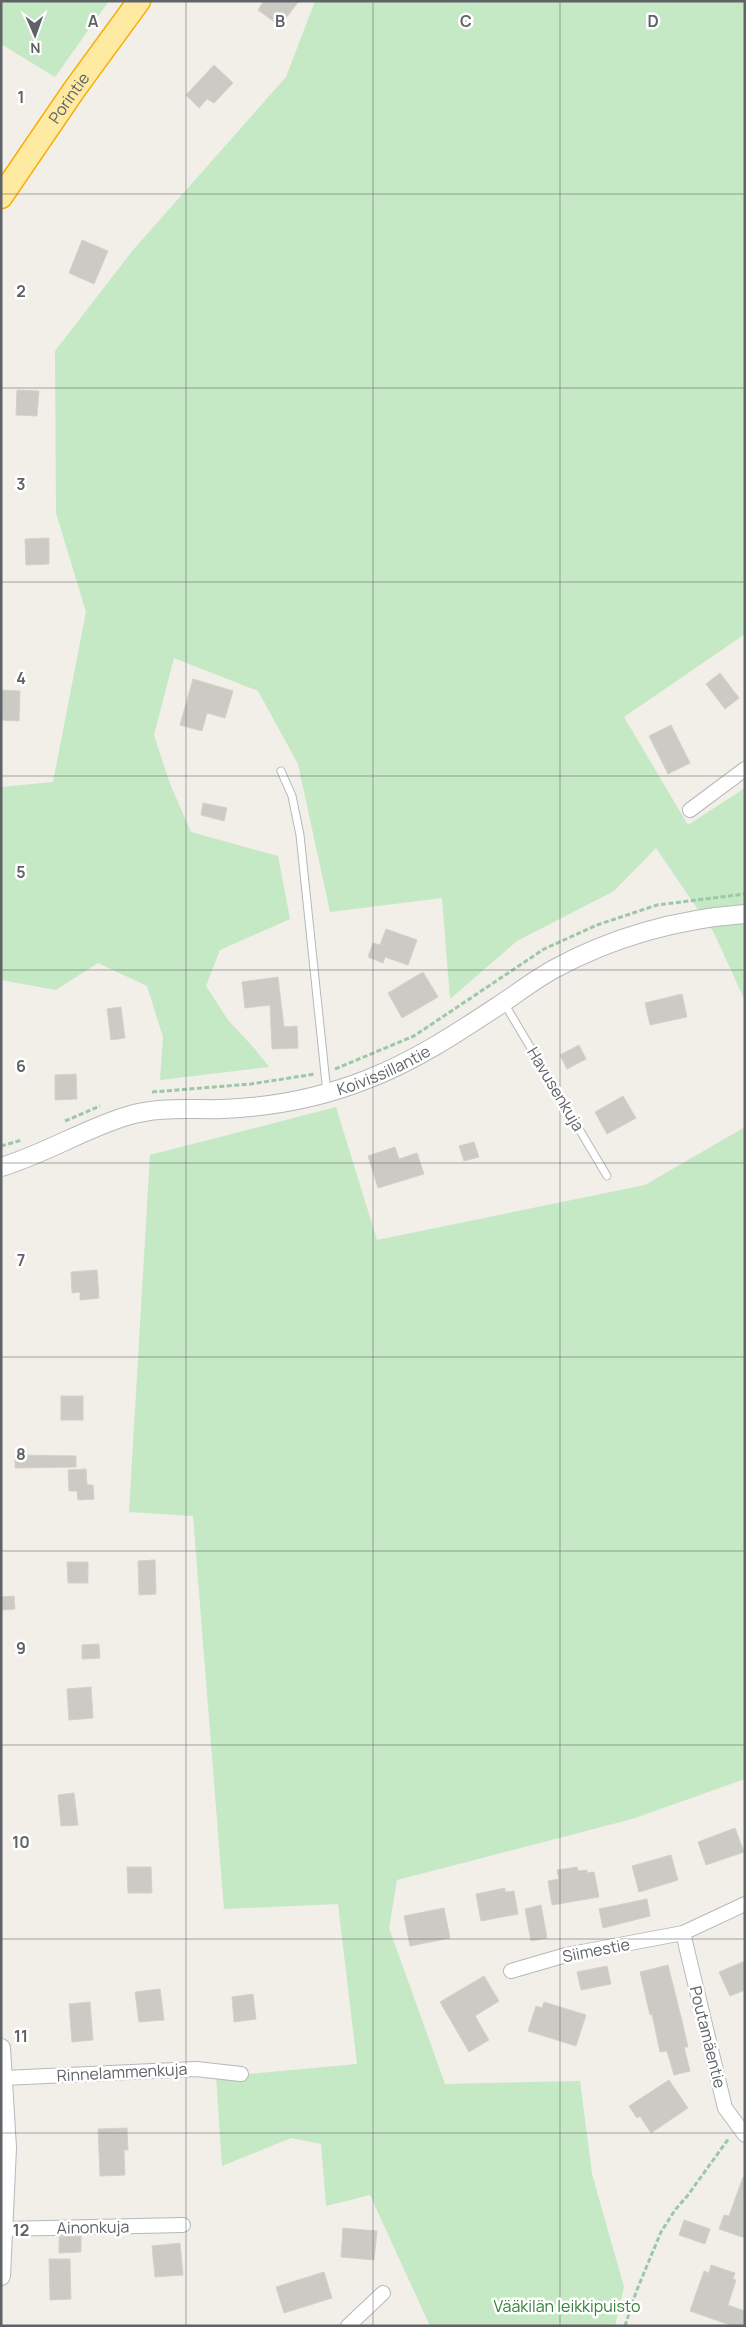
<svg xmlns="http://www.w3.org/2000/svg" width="746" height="2327" font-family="Manrope,sans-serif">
	<rect width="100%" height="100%" fill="#f1efe8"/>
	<g fill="#c5e8c5">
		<polygon points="1,1 109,1 55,77 1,44"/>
		<polygon points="315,1 745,1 745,634 624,717 688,825 745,788 745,1001 714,933 656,848 614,891 517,941 450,999 442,898 330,912 298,764 258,691 174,658 154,735 170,784 191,832 278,856 290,919 220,950 206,986 228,1020 254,1048 269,1067 160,1080 163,1037 147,986 98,963 56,990 1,980 1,787 53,782 86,612 56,513 55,351 133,250 286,77"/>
		<polygon points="336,1107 377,1240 645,1185 745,1127 745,1779 632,1819 397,1880 389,1928 445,2084 580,2081 592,2174 624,2287 615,2326 430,2326 370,2195 326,2206 321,2144 291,2138 222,2166 216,2077 357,2064 338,1904 224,1909 193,1516 129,1512 150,1155"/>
	</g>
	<g fill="#cccac5" stroke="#d6d1c6">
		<polygon points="264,1 299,1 280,26 258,10"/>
		<polygon points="214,65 233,83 214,103 207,99 199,108 186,95"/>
		<polygon points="82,240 108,251 94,284 69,273"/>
		<polygon points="17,390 39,391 37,416 16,415"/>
		<polygon points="49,538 49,564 26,565 25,539"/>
		<polygon points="720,673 739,698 725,709 706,684"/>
		<polygon points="193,679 233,691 225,718 207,713 202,731 180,725"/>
		<polygon points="1,690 20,691 19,721 1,720"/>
		<polygon points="671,725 690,763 668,774 649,736"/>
		<polygon points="203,803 227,808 224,821 201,815"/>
		<polygon points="386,929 417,940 408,965 385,957 383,963 368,957 373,943 380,945"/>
		<polygon points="423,972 438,997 402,1018 388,993"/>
		<polygon points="278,977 284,1027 297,1026 298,1048 272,1049 270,1005 245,1008 242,982"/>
		<polygon points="682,994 687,1017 650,1025 645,1003"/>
		<polygon points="121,1007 125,1038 111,1040 107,1009"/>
		<polygon points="579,1045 586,1059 567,1069 560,1055"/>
		<polygon points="76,1074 77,1099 55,1100 55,1075"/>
		<polygon points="623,1096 636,1118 607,1134 595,1112"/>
		<polygon points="474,1142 479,1157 464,1161 459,1146"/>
		<polygon points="395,1147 399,1159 417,1153 424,1174 378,1188 368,1156"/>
		<polygon points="97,1270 99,1298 80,1300 80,1292 72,1293 71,1272"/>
		<rect x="61" y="1396" width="22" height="24"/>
		<polygon points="15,1455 76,1456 76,1467 15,1468"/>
		<polygon points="86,1469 87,1485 93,1485 94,1499 78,1500 77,1491 69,1491 68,1470"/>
		<polygon points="155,1560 156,1594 139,1595 138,1561"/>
		<polygon points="67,1562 88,1562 88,1583 68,1583"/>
		<polygon points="14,1596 15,1609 1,1610 1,1597"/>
		<polygon points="99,1644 100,1658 82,1659 82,1645"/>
		<polygon points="91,1687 93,1718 69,1720 67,1689"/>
		<polygon points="74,1793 78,1825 61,1826 58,1795"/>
		<polygon points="735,1828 744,1852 706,1865 698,1842"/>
		<polygon points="671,1855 678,1880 639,1892 632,1866"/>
		<polygon points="127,1867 151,1867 152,1893 128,1893"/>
		<polygon points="577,1867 578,1871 587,1870 587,1873 594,1872 599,1897 552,1905 548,1881 559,1879 557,1870"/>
		<polygon points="505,1888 505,1892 514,1891 518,1914 481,1921 476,1894"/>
		<polygon points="647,1899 650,1916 603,1928 599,1909"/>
		<polygon points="541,1905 547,1938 531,1941 525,1909"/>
		<polygon points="444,1908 450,1938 410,1946 404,1916"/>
		<polygon points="745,1961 745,1990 730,1996 719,1972"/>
		<polygon points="668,1965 683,2025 688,2047 684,2047 690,2071 674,2075 667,2051 660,2052 652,2014 650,2015 640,1972"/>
		<polygon points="607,1966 611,1984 581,1990 577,1972"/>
		<polygon points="484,1976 499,2001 475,2016 489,2040 469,2052 440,2002"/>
		<polygon points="160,1989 164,2020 139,2022 135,1992"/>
		<polygon points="253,1994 256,2019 234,2022 232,1997"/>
		<polygon points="90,2002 93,2040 72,2042 69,2004"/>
		<polygon points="544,2002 586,2015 576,2046 528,2031 536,2006 542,2008"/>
		<polygon points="669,2080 688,2108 651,2133 640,2116 637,2118 629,2106"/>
		<polygon points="127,2128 128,2150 124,2150 125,2175 100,2176 98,2129"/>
		<polygon points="743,2177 745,2178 745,2238 719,2229 724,2215 729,2216"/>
		<polygon points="684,2220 710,2229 705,2244 679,2235"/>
		<polygon points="343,2228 377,2231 374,2260 341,2257"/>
		<polygon points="81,2236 81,2252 59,2253 59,2237"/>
		<polygon points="180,2243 183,2275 155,2277 152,2246"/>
		<polygon points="49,2259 70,2259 71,2299 50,2300"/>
		<polygon points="711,2265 735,2273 733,2279 736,2280 728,2305 745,2311 745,2326 733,2326 690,2311 704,2271 709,2273"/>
		<polygon points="324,2272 332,2298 284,2313 276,2287"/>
	</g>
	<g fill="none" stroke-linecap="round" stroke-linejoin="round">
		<g stroke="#b5b8bc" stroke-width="9">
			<g id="service">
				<polyline points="281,771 292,796 300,835 327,1093"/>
				<polyline points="504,1003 607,1176"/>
			</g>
		</g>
		<g stroke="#b5b8bc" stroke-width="16">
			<g id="minor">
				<polyline points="690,810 745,769"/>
				<polyline points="683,1933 725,2108 745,2135"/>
				<polyline points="511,1971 566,1955 683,1933 745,1904"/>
				<polyline points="4,2078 196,2069 241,2074"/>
				<polyline points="4,2229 183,2225"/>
				<polyline points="348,2326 383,2293"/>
			</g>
		</g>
		<g stroke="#b5b8bc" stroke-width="20">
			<g id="tertiary">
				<path id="s1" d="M1,1167C45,1154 84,1129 127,1116C158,1106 192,1110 223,1109C272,1107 323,1097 368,1079C417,1060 460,1031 504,1002C520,991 536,979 554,969C613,937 678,919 745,914"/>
				<polyline points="1,2048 7,2148 1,2276"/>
			</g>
		</g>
		<g stroke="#f9ab00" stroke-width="25">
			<g id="trunk">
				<path id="s2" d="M1,197L74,90L139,1"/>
			</g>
		</g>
		<g stroke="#9cc7a9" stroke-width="3" stroke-dasharray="5 2.5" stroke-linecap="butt">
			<polyline points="335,1069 414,1036 544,949 597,925 657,905 745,894"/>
			<polyline points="152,1092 251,1084 315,1074"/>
			<polyline points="65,1121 100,1106"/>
			<polyline points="1,1146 22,1140"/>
			<polyline points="625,2326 636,2292 661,2232 675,2210 688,2195 729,2138"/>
		</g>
		<use href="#service" stroke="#fff" stroke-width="7"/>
		<use href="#minor" stroke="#fff" stroke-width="14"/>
		<use href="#tertiary" stroke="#fff" stroke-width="18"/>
		<use href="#trunk" stroke="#feeaa1" stroke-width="22"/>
	</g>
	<path fill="none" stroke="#5f6368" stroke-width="1" stroke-opacity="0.55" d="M186,1V2326M373,1V2326M560,1V2326M1,194H745M1,388H745M1,582H745M1,776H745M1,970H745M1,1163H745M1,1357H745M1,1551H745M1,1745H745M1,1939H745M1,2133H745"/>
	<g text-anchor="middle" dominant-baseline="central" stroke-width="5" stroke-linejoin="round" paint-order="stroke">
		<g font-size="16" fill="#5f6368" stroke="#fff">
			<text stroke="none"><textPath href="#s2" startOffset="120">Porintie</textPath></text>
			<text stroke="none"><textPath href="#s1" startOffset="399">Koivissillantie</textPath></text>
			<text transform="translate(556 1089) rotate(59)">Havusenkuja</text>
			<text transform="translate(596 1950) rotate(-11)">Siimestie</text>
			<text transform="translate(708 2037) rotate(76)">Poutamäentie</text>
			<text transform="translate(122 2072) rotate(-3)">Rinnelammenkuja</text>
			<text transform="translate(93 2227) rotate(-1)">Ainonkuja</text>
		</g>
		<g font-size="16" fill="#348238" stroke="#fff">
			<text x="567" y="2306">Vääkilän leikkipuisto</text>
		</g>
	</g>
	<g font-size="16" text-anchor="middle" font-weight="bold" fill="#5f6368" stroke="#fff" stroke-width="5" stroke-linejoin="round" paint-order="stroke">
		<text x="93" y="27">A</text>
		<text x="280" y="27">B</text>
		<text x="466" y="27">C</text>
		<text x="653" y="27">D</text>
		<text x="21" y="103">1</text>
		<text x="21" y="297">2</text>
		<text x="21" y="490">3</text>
		<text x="21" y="684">4</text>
		<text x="21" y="878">5</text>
		<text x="21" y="1072">6</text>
		<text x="21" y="1266">7</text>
		<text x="21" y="1460">8</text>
		<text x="21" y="1654">9</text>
		<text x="21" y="1848">10</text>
		<text x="21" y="2042">11</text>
		<text x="21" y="2236">12</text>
	</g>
	<rect width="746" height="2327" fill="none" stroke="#5f6368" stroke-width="5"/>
	<g transform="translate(35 35) rotate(178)" stroke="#ffffff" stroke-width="4" paint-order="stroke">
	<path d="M0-4L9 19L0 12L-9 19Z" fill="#5f6368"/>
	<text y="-8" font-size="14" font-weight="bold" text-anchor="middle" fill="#5f6368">N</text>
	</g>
</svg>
